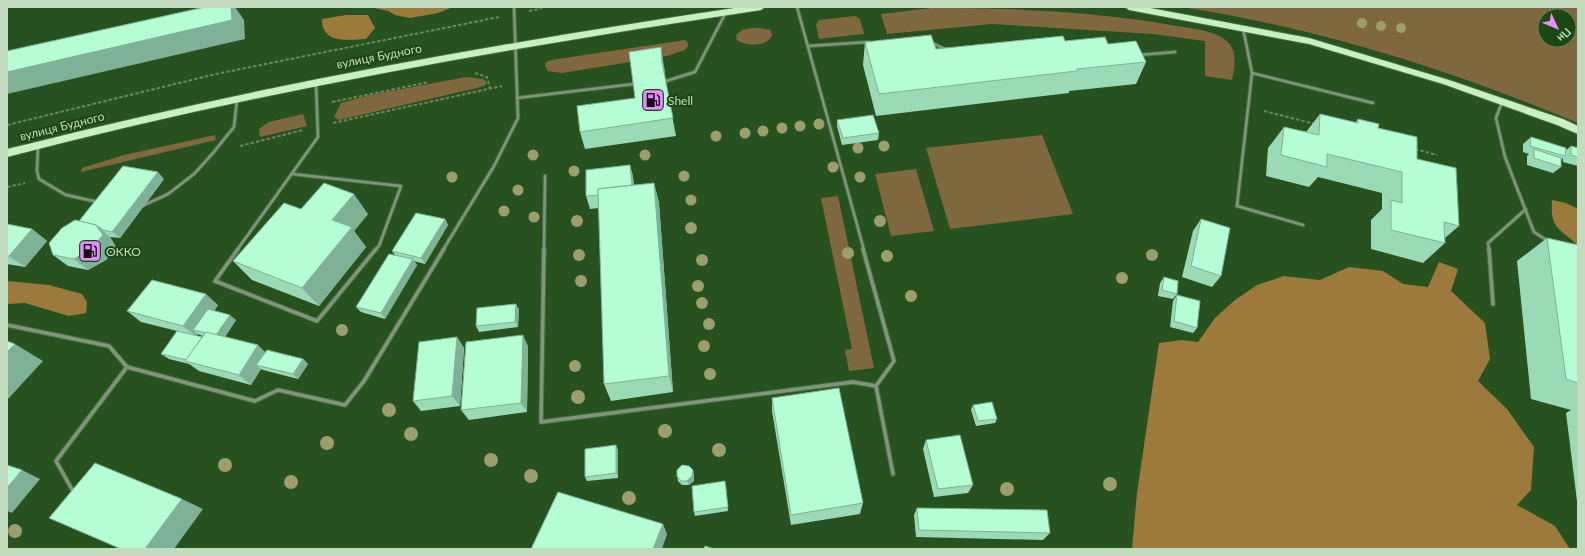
<svg xmlns="http://www.w3.org/2000/svg" width="1585" height="556" font-family="Lato,sans-serif">
	<rect width="100%" height="100%" fill="#27511e"/>
	<g fill="#80683e" fill-rule="evenodd">
		<path d="M1182,7H1578V123C1451,70 1318,28 1182,7ZM1545,16H1569V40H1545Z"/>
		<path d="M931,8C1011,8 1091,11 1171,25C1187,28 1207,29 1221,37C1239,47 1235,64 1232,80L1205,76V41L1153,34L992,24L887,34L881,14Z"/>
		<polygon points="855,16 860,19 864,34 819,39 816,25 819,20"/>
		<path d="M751,28H761L771,30L772,36C764,48 747,46 737,40L736,35L742,30Z"/>
		<polygon points="685,40 688,43 688,46 685,50 667,56 562,73 548,71 545,66 546,62 551,60"/>
		<polygon points="466,77 483,79 486,81 486,85 477,88 339,120 334,117 341,103 370,95"/>
		<polygon points="303,114 307,126 260,137 259,129 269,122"/>
		<polygon points="215,135 216,140 81,172 82,168 124,155"/>
		<polygon points="1042,135 1073,214 950,229 926,148"/>
		<polygon points="916,169 934,231 891,236 875,174"/>
		<polygon points="838,196 874,368 849,371 845,350 852,349 821,198"/>
	</g>
	<g fill="#9c7a3c">
		<polygon points="370,7 453,7 438,13 410,18 395,15 388,11"/>
		<path d="M346,15H368L375,28L366,39C347,40 322,44 322,19Z"/>
		<path d="M1552,200L1566,203L1578,209V246C1560,227 1550,231 1552,200Z"/>
		<polygon points="1439,262 1458,269 1451,291 1485,323 1490,359 1478,381 1507,409 1534,447 1531,490 1517,505 1555,526 1570,549 1132,549 1137,493 1159,343 1182,340 1198,342 1215,318 1235,300 1257,285 1284,276 1320,280 1349,267 1383,271 1403,284 1428,287"/>
		<polygon points="7,281 49,285 82,294 87,302 86,313 69,316 25,303 7,304"/>
	</g>
	<g fill="none" stroke-linecap="round" stroke-linejoin="round">
		<g stroke="#466d3e" stroke-width="4.5">
			<g id="service-far1">
				<polyline points="797,7 864,250"/>
				<polyline points="1243,28 1252,73 1237,206 1303,225"/>
				<polyline points="932,43 947,50"/>
				<polyline points="808,46 869,42"/>
				<polyline points="1139,55 1175,52"/>
				<polyline points="1252,73 1373,103"/>
				<polyline points="666,81 695,72 726,12"/>
				<polyline points="517,98 634,84"/>
				<polyline points="1502,102 1496,118 1505,157 1534,232 1548,241"/>
				<polyline points="38,147 37,171 39,179 66,195 98,202"/>
				<polyline points="292,174 401,186 379,246 375,250"/>
				<polyline points="142,206 168,194 194,174 213,153 234,127 237,100"/>
				<polyline points="237,250 318,137 316,83"/>
				<polyline points="443,250 494,166 518,118 514,7"/>
				<polyline points="544,250 545,176"/>
				<polyline points="1489,250 1488,243 1526,209"/>
			</g>
		</g>
		<g stroke="#466d3e" stroke-width="5.5">
			<g id="service">
				<polyline points="238,249 215,281 317,321 376,249"/>
				<polyline points="544,249 541,422 853,382 876,386"/>
				<polyline points="863,249 894,361 876,386 893,474"/>
				<polyline points="1489,249 1493,304"/>
				<polyline points="7,325 109,346 127,367 255,401 278,390 345,405 364,381 444,249"/>
				<polyline points="74,493 56,461 127,367"/>
			</g>
		</g>
		<g stroke="#466d3e" stroke-width="2">
			<g id="trunk">
				<path d="M741,7H765L761,10C508,48 255,92 7,157V149L24,145C260,85 500,43 741,7Z"/>
				<polygon points="1125,7 1145,7 1309,38 1449,80 1563,119 1578,126 1578,134 1557,125 1443,84 1309,44 1129,10"/>
			</g>
		</g>
		<g stroke="#678a60" stroke-width="2" stroke-dasharray="3.5 2" stroke-linecap="butt">
			<polyline points="529,11 540,9 542,7"/>
			<polyline points="475,73 487,77 490,89"/>
			<polyline points="332,102 429,82"/>
			<polyline points="1264,111 1315,124"/>
			<polyline points="333,123 502,86"/>
			<polyline points="7,125 216,74 499,17"/>
			<polyline points="240,146 303,130"/>
			<polyline points="1415,149 1437,155"/>
			<polyline points="7,187 25,183"/>
		</g>
		<use href="#service-far1" stroke="#81957c" stroke-width="2.5"/>
		<use href="#service" stroke="#81957c" stroke-width="3.5"/>
		<use href="#trunk" fill="#c8f0c0" fill-rule="evenodd"/>
	</g>
	<g fill="#9c9f6c">
		<circle cx="1362" cy="23" r="5"/>
		<circle cx="1381" cy="26" r="5"/>
		<circle cx="1401" cy="28" r="5"/>
		<circle cx="819" cy="124" r="5.5"/>
		<circle cx="800" cy="126" r="5.5"/>
		<circle cx="782" cy="128" r="5.5"/>
		<circle cx="763" cy="131" r="5.5"/>
		<circle cx="745" cy="133" r="5.5"/>
		<circle cx="716" cy="136" r="5.5"/>
		<circle cx="884" cy="146" r="5.5"/>
		<circle cx="858" cy="148" r="5.5"/>
		<circle cx="533" cy="155" r="5.5"/>
		<circle cx="645" cy="155" r="5.5"/>
		<circle cx="833" cy="167" r="5.5"/>
		<circle cx="574" cy="171" r="5.5"/>
		<circle cx="684" cy="176" r="5.5"/>
		<circle cx="452" cy="177" r="5.5"/>
		<circle cx="860" cy="177" r="5.5"/>
		<circle cx="518" cy="190" r="5.5"/>
		<circle cx="691" cy="200" r="5.5"/>
		<circle cx="504" cy="211" r="5.5"/>
		<circle cx="534" cy="217" r="5.5"/>
		<circle cx="577" cy="221" r="6"/>
		<circle cx="880" cy="221" r="6"/>
		<circle cx="691" cy="228" r="6"/>
		<circle cx="848" cy="253" r="6"/>
		<circle cx="579" cy="255" r="6"/>
		<circle cx="1152" cy="255" r="6"/>
		<circle cx="887" cy="256" r="6"/>
		<circle cx="702" cy="260" r="6"/>
		<circle cx="1122" cy="278" r="6"/>
		<circle cx="581" cy="281" r="6"/>
		<circle cx="698" cy="286" r="6"/>
		<circle cx="911" cy="296" r="6"/>
		<circle cx="702" cy="303" r="6"/>
		<circle cx="709" cy="324" r="6"/>
		<circle cx="342" cy="330" r="6"/>
		<circle cx="704" cy="346" r="6"/>
		<circle cx="575" cy="366" r="6"/>
		<circle cx="710" cy="374" r="6"/>
		<circle cx="578" cy="397" r="7"/>
		<circle cx="389" cy="410" r="7"/>
		<circle cx="665" cy="431" r="7"/>
		<circle cx="411" cy="434" r="7"/>
		<circle cx="327" cy="443" r="7"/>
		<circle cx="719" cy="450" r="7"/>
		<circle cx="491" cy="460" r="7"/>
		<circle cx="225" cy="465" r="7"/>
		<circle cx="531" cy="476" r="7"/>
		<circle cx="291" cy="482" r="7"/>
		<circle cx="1110" cy="484" r="7"/>
		<circle cx="1007" cy="489" r="7"/>
		<circle cx="629" cy="498" r="7"/>
		<circle cx="15" cy="531" r="7"/>
	</g>
	<g fill="#9bdab7" fill-rule="evenodd">
		<polygon points="1065,41 1108,44 1146,62 1136,84 1069,91 1069,93 876,116 863,65 865,42 936,49"/>
		<polygon points="664,66 665,79 676,136 585,149 580,132 635,98"/>
		<polygon points="1320,114 1355,123 1358,119 1378,128 1417,159 1459,226 1445,238 1445,243 1423,263 1371,249 1371,220 1382,209 1382,193 1318,177 1309,187 1266,176 1268,148 1284,127 1306,132"/>
		<polygon points="837,120 879,133 878,140 842,145 837,126"/>
		<polygon points="1531,137 1565,151 1571,146 1578,148 1578,166 1563,162 1563,158 1561,160 1561,167 1553,173 1527,165 1527,156 1529,154 1523,152 1523,144"/>
		<polygon points="630,165 633,177 634,185 654,183 659,203 673,392 611,401 604,384 599,208 590,209 586,196"/>
		<polygon points="164,179 120,238 110,237 116,247 106,260 88,270 68,266 53,255 79,221"/>
		<polygon points="301,209 368,214 354,231 366,247 319,306 252,280 233,261"/>
		<polygon points="445,219 448,225 425,264 414,261 417,265 385,319 361,312 356,307 395,255 392,251"/>
		<polygon points="1201,219 1221,276 1212,287 1182,277 1193,231"/>
		<polygon points="7,224 32,229 47,241 25,267 7,264"/>
		<polygon points="1547,238 1578,245 1578,509 1566,413 1571,410 1531,399 1517,261"/>
		<polygon points="1164,277 1177,294 1173,299 1158,296 1160,283"/>
		<polygon points="1177,295 1197,328 1193,333 1170,327 1173,301"/>
		<path d="M218,305L214,311L236,320L225,337L265,352L303,359L308,364L298,379L263,370L261,369L251,385L199,371L189,364L169,359L161,354L177,331L141,322L127,311ZM198,334L200,335L203,336L202,337L196,336Z"/>
		<polygon points="519,309 518,327 479,332 476,326"/>
		<polygon points="457,337 464,348 460,406 421,411 413,401"/>
		<polygon points="528,346 527,412 469,420 461,410"/>
		<polygon points="772,398 863,503 860,514 791,525 772,411"/>
		<polygon points="973,405 997,419 995,423 976,426 971,410"/>
		<polygon points="926,440 973,485 968,493 934,497 923,449"/>
		<polygon points="618,450 618,478 587,481 585,477"/>
		<polygon points="694,474 694,481 689,485 682,485 678,481 677,476"/>
		<polygon points="726,485 728,511 695,516 694,512"/>
		<polygon points="917,508 1050,533 1043,540 916,537 914,515"/>
	</g>
	<g fill="#7eb195">
		<polygon points="231,7 235,7 244,20 245,39 7,94 7,72"/>
		<polygon points="661,47 664,66 666,81 662,62"/>
		<polygon points="630,165 633,177 635,203 632,191"/>
		<polygon points="158,172 164,179 120,238 112,232"/>
		<polygon points="654,183 659,203 673,392 669,376"/>
		<polygon points="354,194 368,214 354,231 366,247 319,306 302,288 332,220"/>
		<polygon points="445,219 448,225 425,264 421,258"/>
		<polygon points="96,225 110,237 116,247 106,260 88,270 74,259"/>
		<polygon points="32,229 47,241 25,267 9,256"/>
		<polygon points="413,259 417,265 385,319 381,313"/>
		<polygon points="206,294 218,305 199,332 193,330 198,334 196,336 183,326"/>
		<polygon points="516,304 519,309 518,327 515,322"/>
		<polygon points="230,315 236,320 222,341 215,336"/>
		<polygon points="523,335 528,346 527,412 521,403"/>
		<polygon points="457,337 464,348 460,406 452,396"/>
		<polygon points="15,344 43,361 7,400 7,352"/>
		<polygon points="258,345 269,356 256,365 261,369 251,385 239,375"/>
		<polygon points="303,359 308,364 298,379 293,374"/>
		<polygon points="616,445 618,450 618,478 616,473"/>
		<polygon points="22,470 40,479 12,513 7,511 7,488"/>
		<polygon points="693,470 694,474 694,481 689,485 687,481"/>
		<polygon points="182,499 203,509 174,549 145,549"/>
		<polygon points="663,524 667,534 662,549 653,549"/>
	</g>
	<g fill="#b4fdd5" stroke="#7eb195">
		<polygon points="205,7 231,7 232,20 7,72 7,51"/>
		<polygon points="931,35 936,49 1063,36 1065,41 1105,37 1108,44 1136,41 1146,62 1077,69 1077,71 879,94 865,42"/>
		<polygon points="661,47 662,62 673,118 580,132 577,106 635,98 629,52"/>
		<polygon points="1320,114 1358,123 1358,119 1379,124 1378,128 1417,137 1417,159 1456,168 1459,226 1444,222 1445,243 1391,230 1391,200 1402,203 1402,172 1327,154 1327,167 1281,155 1284,127 1319,135"/>
		<polygon points="873,115 879,133 843,138 837,120"/>
		<polygon points="1531,137 1566,148 1565,156 1530,146"/>
		<polygon points="1571,146 1578,148 1578,157 1571,155"/>
		<polygon points="1534,149 1561,158 1561,167 1534,158"/>
		<polygon points="630,165 632,185 598,189 598,195 586,196 586,170"/>
		<polygon points="123,166 158,172 112,232 103,230 96,225 79,221"/>
		<polygon points="324,183 354,194 332,220 352,227 302,288 233,261 284,203 301,209"/>
		<polygon points="654,183 669,376 604,384 598,189"/>
		<polygon points="416,213 445,219 421,258 392,251"/>
		<polygon points="1201,219 1230,228 1221,276 1191,266"/>
		<polygon points="75,220 96,225 103,235 91,249 74,259 53,255 49,243 62,228"/>
		<polygon points="7,224 32,229 9,256 7,256"/>
		<polygon points="1547,238 1578,245 1578,383 1566,379"/>
		<polygon points="389,254 413,259 381,313 356,307"/>
		<polygon points="1164,277 1178,281 1177,294 1162,290"/>
		<polygon points="152,280 206,294 183,326 127,311"/>
		<polygon points="1177,295 1200,301 1197,328 1174,321"/>
		<polygon points="516,304 515,322 476,326 477,308"/>
		<polygon points="208,309 230,315 216,335 193,330"/>
		<polygon points="177,331 202,337 187,360 161,354"/>
		<polygon points="206,332 258,345 239,375 185,361"/>
		<polygon points="523,335 521,403 461,410 466,342"/>
		<polygon points="457,337 452,396 413,401 419,342"/>
		<polygon points="7,341 15,344 7,352"/>
		<polygon points="267,350 303,359 293,374 256,365"/>
		<polygon points="839,388 863,503 791,515 772,398"/>
		<polygon points="992,402 997,419 978,421 973,405"/>
		<polygon points="960,435 973,485 938,489 926,440"/>
		<polygon points="616,445 616,473 585,477 585,449"/>
		<polygon points="95,463 182,499 145,549 121,549 49,518"/>
		<polygon points="7,465 22,470 7,488"/>
		<polygon points="682,465 689,466 693,470 692,476 687,481 681,481 677,476 677,470"/>
		<polygon points="725,481 728,507 694,512 692,486"/>
		<polygon points="558,492 663,524 653,549 531,549"/>
		<polygon points="917,508 1047,510 1050,533 919,530"/>
		<polygon points="705,546 714,549 704,549"/>
	</g>
	<defs>
		<g id="fuel-square" transform="scale(1.15)"><rect x="-9" y="-9" width="18" height="18" rx="4" fill="#e98dfe" stroke="#1c4612"/><path d="M-5.5-6h7V0h2V4h1.3V-2.5L3-4.5l.8-.8L6-3V5H2.5V1h-1V6h-7ZM-4.2-4.7v3.2H.2V-4.7Z" fill="#111"/></g>
	</defs>
	<g fill-rule="evenodd">
		<use href="#fuel-square" x="653" y="100"/>
		<use href="#fuel-square" x="90" y="251"/>
	</g>
	<g text-anchor="middle" dominant-baseline="central" stroke-width="4" stroke-linejoin="round" paint-order="stroke">
		<g font-size="12" fill="#c3dbbe" stroke="#1c4612">
			<text transform="translate(379 56) rotate(-11)">вулиця Будного</text>
			<text transform="translate(62 126) rotate(-14)">вулиця Будного</text>
		</g>
		<g font-size="12" fill="#c3dbbe" stroke="#1c4612" text-anchor="start">
			<text x="668" y="100">Shell</text>
			<text x="106" y="251">ОККО</text>
		</g>
	</g>
	<rect width="1585" height="556" fill="none" stroke="#c3dbbe" stroke-width="16"/>
	<g transform="translate(1557 28) rotate(134)"><circle r="19" fill="#1c4612" stroke="#5f8257"/>
	<path d="M0-3L7 15L0 10L-7 15Z" fill="#e98dfe"/>
	<text y="-6" font-size="11" font-weight="bold" text-anchor="middle" fill="#c3dbbe">Пн</text>
	</g>
</svg>
